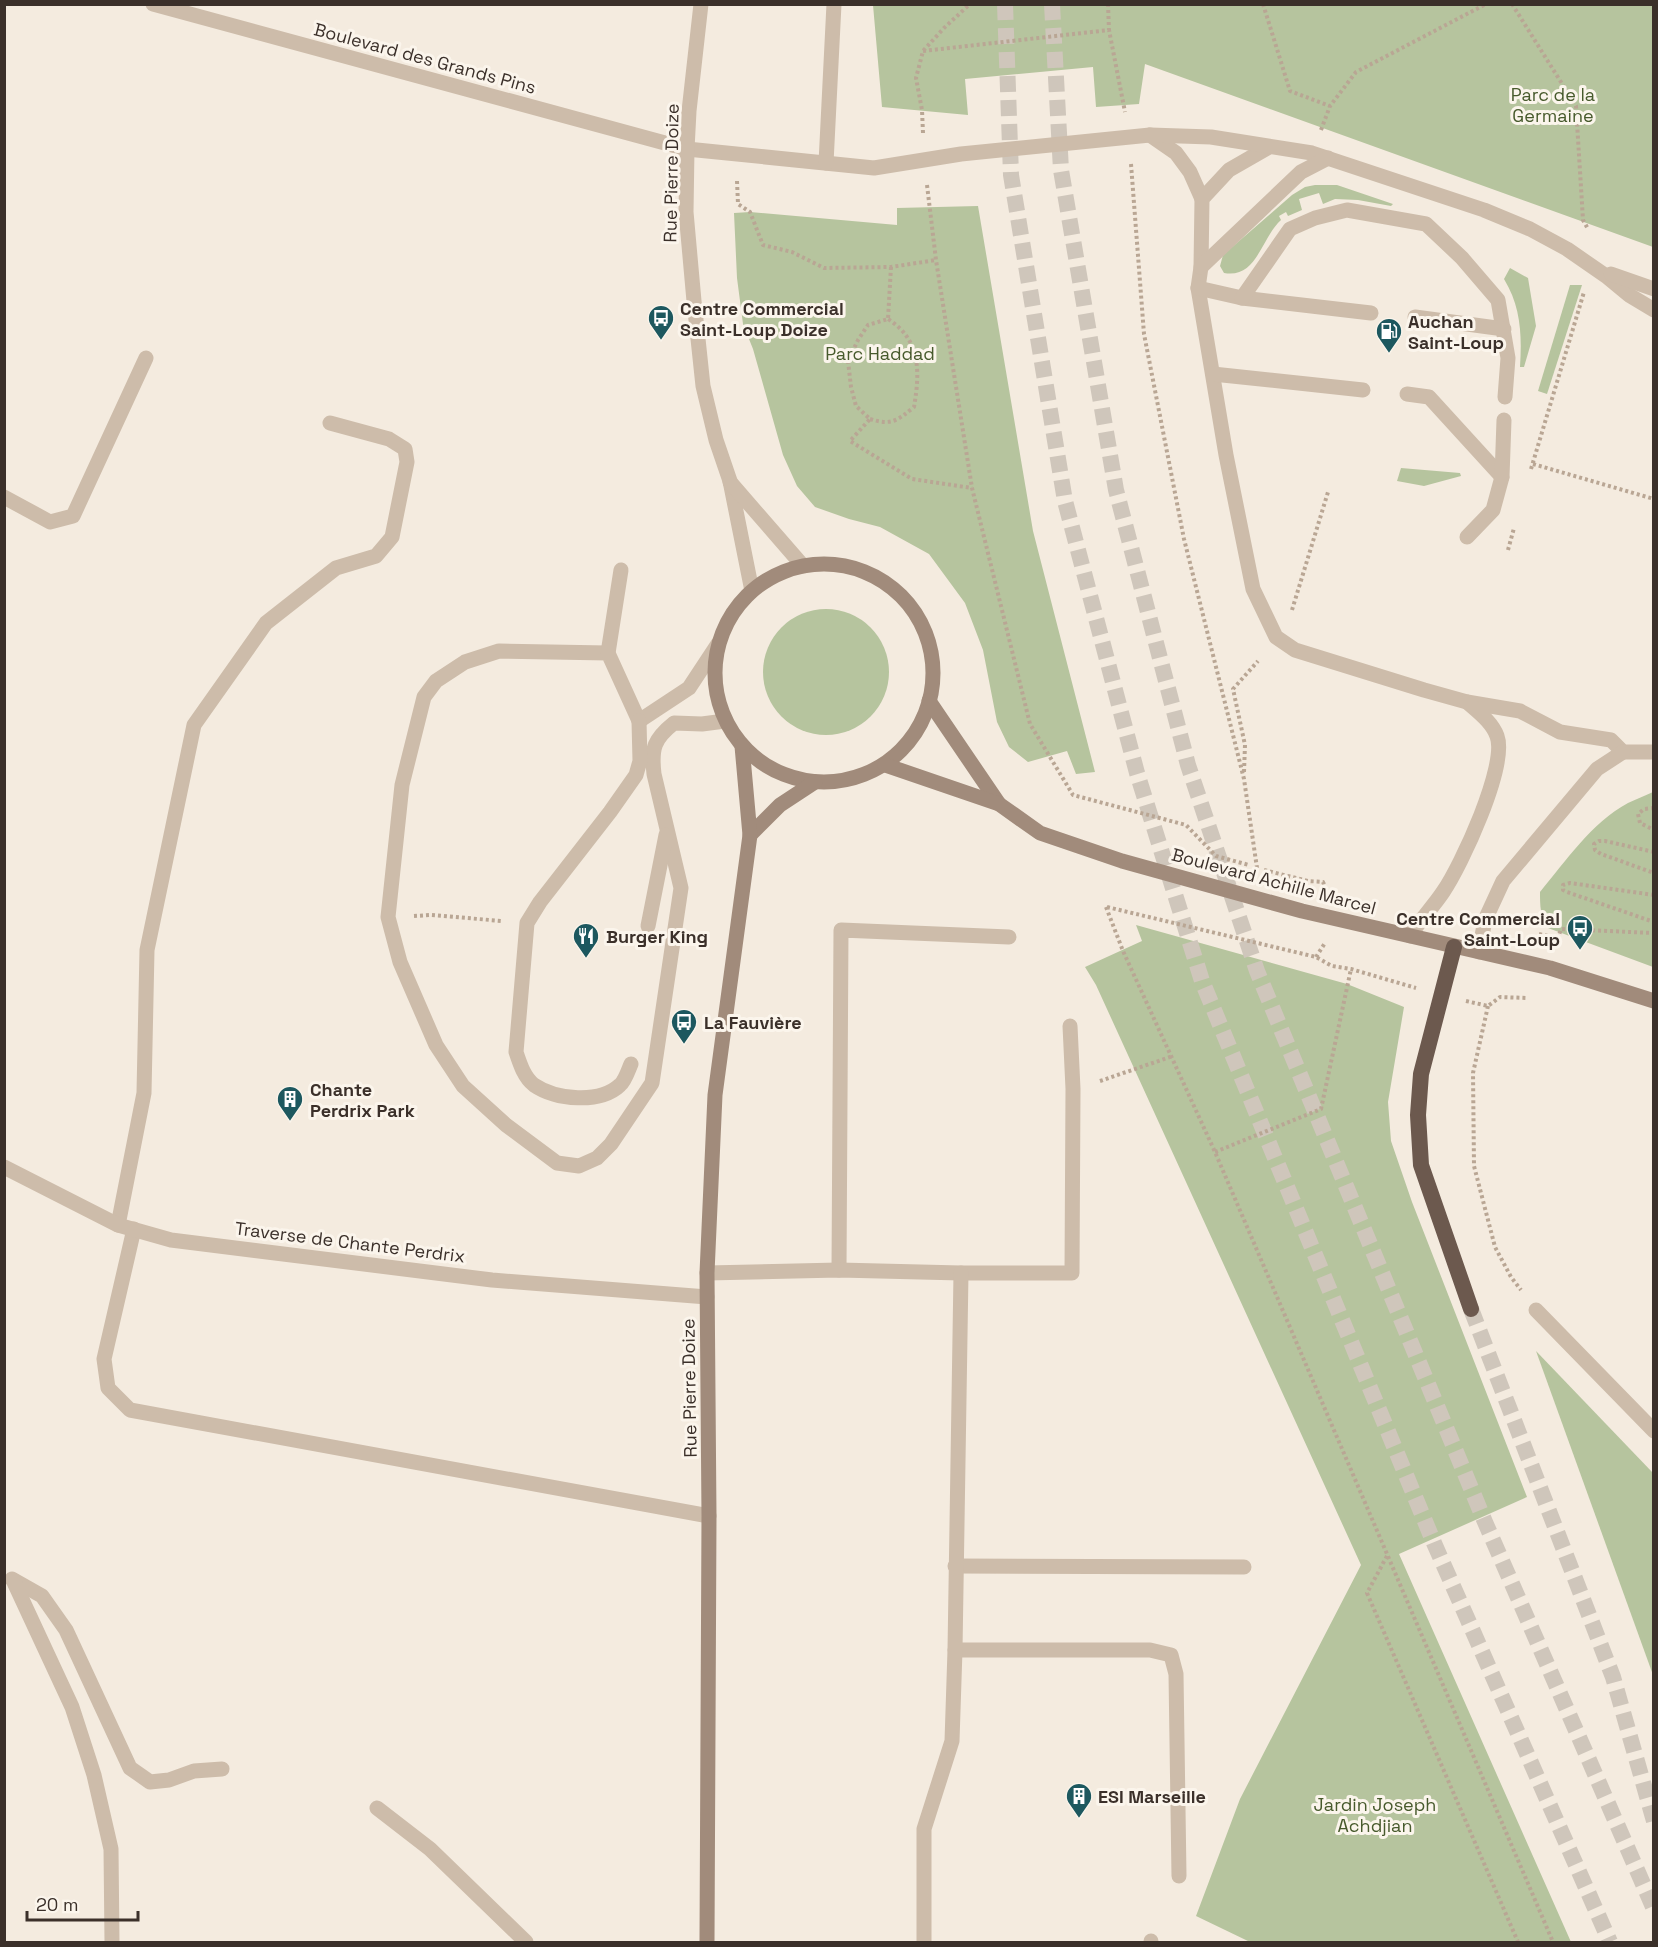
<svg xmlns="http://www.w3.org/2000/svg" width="1658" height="1947" font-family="'Space Grotesk',sans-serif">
	<rect width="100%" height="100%" fill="#f4ebdf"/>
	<g fill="#b6c49e">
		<polygon points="873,5 1653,5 1653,247 1145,64 1139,104 1096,107 1093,67 965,79 968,115 882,107"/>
		<path d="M1315,185H1337L1393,204L1391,206L1358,200L1335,199L1323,204L1319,193L1299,199L1302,210L1288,216L1286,212L1279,216L1281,220C1261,238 1257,279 1224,273L1220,266L1223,255L1292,195L1305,187Z"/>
		<polygon points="978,206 1033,531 1095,772 1076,774 1067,751 1028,762 1009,747 997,722 983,650 965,603 929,554 880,527 849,519 815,507 797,486 783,455 753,349 743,324 737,278 734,213 750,212 897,225 897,208"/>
		<path d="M1510,268L1528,278L1536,326L1524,367H1520C1522,335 1521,307 1504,279Z"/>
		<polygon points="1570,285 1582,285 1547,394 1538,391"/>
		<polygon points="1401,468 1460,473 1461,476 1424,486 1397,481"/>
		<circle cx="826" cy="672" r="63"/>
		<path d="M1653,792V967L1548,928C1540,916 1540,906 1540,892C1566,861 1591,823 1628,803C1636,799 1645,796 1653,792Z"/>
		<polygon points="1136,925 1347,984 1404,1007 1388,1102 1391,1141 1412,1202 1527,1497 1399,1554 1571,1942 1250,1942 1196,1916 1240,1799 1361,1565 1096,985 1085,967 1142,941"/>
		<polygon points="1536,1351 1653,1473 1653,1675"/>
	</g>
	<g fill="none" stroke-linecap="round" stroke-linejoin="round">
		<g stroke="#cfc6bb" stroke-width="16" stroke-dasharray="16 8" stroke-linecap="butt">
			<polyline points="1005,4 1011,175 1065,501 1137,773 1202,981 1434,1543 1610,1942"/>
			<polyline points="1052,4 1061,170 1116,490 1188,765 1257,971 1485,1522 1654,1909"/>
			<polyline points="1471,1309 1613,1677 1654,1821"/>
		</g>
		<g stroke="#b9a694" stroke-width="4" stroke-dasharray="3 3" stroke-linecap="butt">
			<polyline points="1108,4 1109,30"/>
			<polyline points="1263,4 1290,91 1330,106"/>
			<polyline points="1512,4 1576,106 1583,220 1588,229"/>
			<polyline points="923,51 1109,30 1125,112"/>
			<polyline points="1321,130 1330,106 1356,72 1486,4"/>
			<polyline points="923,133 922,110 916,78 923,51 944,28 970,4"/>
			<polyline points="1131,164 1144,334 1184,539 1244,779 1257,868"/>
			<polyline points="737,181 738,204 750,212 763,245 792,252 824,268 891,267 936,260"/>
			<polyline points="927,185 936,260 972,488 1030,724 1073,795 1186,825 1216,856 1249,865"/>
			<polyline points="891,267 888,319 868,325 858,340 848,361 851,387 856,406 870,419 850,441 912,479 972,488"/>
			<path d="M870,419C892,426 898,420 914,407C920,372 921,340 888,319"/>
			<polyline points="1533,464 1654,499"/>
			<polyline points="1531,469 1584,292"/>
			<polyline points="1508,550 1514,528"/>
			<polyline points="1292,610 1328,492"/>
			<polyline points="1244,772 1245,745 1233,689 1258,661"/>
			<polyline points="1654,808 1644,809 1638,814 1640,823 1654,830"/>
			<polyline points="1654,852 1605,841 1599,841 1594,844 1595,850 1601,854 1654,873"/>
			<polyline points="1264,870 1308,881 1323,882 1326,889"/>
			<polyline points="1654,895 1570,883 1563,885 1563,890 1567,892 1654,922"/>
			<polyline points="1106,907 1123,951 1215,1152 1553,1942"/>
			<polyline points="1107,907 1316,957 1332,966 1351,969 1416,988"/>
			<polyline points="414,916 431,915 502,921"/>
			<polyline points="1539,934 1558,938 1561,929 1654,933"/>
			<polyline points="1316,957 1325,943"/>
			<polyline points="1466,1001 1488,1006 1500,997 1527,998"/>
			<polyline points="1488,1006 1473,1073 1474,1166 1495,1247 1511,1277 1521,1290"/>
			<polyline points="1100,1081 1173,1056"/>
			<polyline points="1215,1152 1321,1109 1351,969"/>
			<polyline points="1387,1556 1367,1593 1518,1942"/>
		</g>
		<g stroke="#cdbcaa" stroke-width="15">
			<polyline points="1150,135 1176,153 1190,172 1202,199"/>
			<polyline points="1269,147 1229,170 1202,199 1201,267 1198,288 1226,455 1253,589 1276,637 1295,650 1424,690 1467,702 1520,711 1560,732 1611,740 1623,752 1654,752"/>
			<polyline points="687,149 874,168 961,154 1150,135 1211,137 1312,153 1484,210 1530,229 1567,249 1606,276 1629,295 1654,310"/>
			<polyline points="826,163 834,4"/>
			<polyline points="1201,267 1301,172 1328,158"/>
			<polyline points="1611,274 1654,289"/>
			<polyline points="1198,288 1242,298 1371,313"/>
			<polyline points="1242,298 1290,229 1315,218 1347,210 1426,224 1462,258 1498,300 1508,358 1505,397"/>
			<polyline points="1415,317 1504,329"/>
			<polyline points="1213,374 1363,390"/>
			<polyline points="1407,394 1429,397 1502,477"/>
			<polyline points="4,497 50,522 73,516 146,358"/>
			<polyline points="1467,537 1493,510 1502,477 1504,420"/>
			<path d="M718,644L689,688L639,721L608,653L499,651L465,662L436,681L424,697L402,785L388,917L400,962L436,1045L463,1086L506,1125L557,1163L579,1166L597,1158L611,1144L652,1083L681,888L654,774C651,748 654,739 674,723L702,724L725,721"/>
			<polyline points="608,653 621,570"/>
			<polyline points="648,926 666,835"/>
			<path d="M1410,936C1420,920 1433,907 1443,892C1461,866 1508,765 1497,736C1492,722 1478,712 1467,702"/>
			<polyline points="1479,952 1485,920 1503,881 1597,769 1623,752"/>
			<path d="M631,1064C628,1071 625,1081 620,1085C600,1104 556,1100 534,1085C524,1077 520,1064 516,1052L527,923L540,902L610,812L636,775L640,761L639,721"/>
			<polyline points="118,1225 144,1093 147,950 194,725 266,623 336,568 376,556 392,537 407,462 405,449 389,439 330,423"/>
			<polyline points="134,1229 104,1359 108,1388 130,1410 709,1516"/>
			<polyline points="839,1270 841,930 1009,937"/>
			<polyline points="707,1273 839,1270 961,1273 1072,1273 1073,1089 1070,1026"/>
			<polyline points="955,1566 1244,1567"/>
			<polyline points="12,1579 42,1596 66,1630 130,1768 150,1782 169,1780 194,1771 222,1769"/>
			<polyline points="13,1580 72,1707 94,1775 111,1849 112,1942"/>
			<polyline points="955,1650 1150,1650 1171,1655 1176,1674 1179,1876"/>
			<polyline points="377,1808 430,1849 526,1942"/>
			<polyline points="1151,1941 1151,1942"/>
			<polyline points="924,1942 924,1829 952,1741 955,1650 961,1273"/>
		</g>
		<g stroke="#cdbcaa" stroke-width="15">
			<polyline points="153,4 687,149"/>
			<polyline points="4,1167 118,1225 171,1240 492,1280 707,1297"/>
			<polyline points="1536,1310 1654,1431"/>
		</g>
		<g stroke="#cdbcaa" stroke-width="15">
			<polyline points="701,4 689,111 687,149 686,212 694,301 703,386 716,440 730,481 752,591"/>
			<polyline points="730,482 803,566"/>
		</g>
		<g stroke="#a18b7b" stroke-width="15">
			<circle cx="824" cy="673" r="109"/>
			<polyline points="929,701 999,804"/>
			<polyline points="885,765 999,804 1040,833 1122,861 1302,911 1550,968 1654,1001"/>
			<polyline points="750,835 780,805 815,782"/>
			<polyline points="707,1942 709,1516 707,1273 715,1095 750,835 742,746"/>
		</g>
		<polyline stroke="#6c594e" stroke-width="16" points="1454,947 1421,1074 1418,1115 1421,1165 1471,1309"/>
	</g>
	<defs>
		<g id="bus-pin" transform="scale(1.35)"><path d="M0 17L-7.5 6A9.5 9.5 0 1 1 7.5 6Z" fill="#1d585f" stroke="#fbf5ec"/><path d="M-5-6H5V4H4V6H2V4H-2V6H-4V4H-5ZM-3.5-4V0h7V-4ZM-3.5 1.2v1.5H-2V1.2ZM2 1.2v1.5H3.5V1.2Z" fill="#fff"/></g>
		<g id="fuel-pin" transform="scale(1.35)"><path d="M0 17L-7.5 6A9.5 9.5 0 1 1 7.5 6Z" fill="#1d585f" stroke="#fbf5ec"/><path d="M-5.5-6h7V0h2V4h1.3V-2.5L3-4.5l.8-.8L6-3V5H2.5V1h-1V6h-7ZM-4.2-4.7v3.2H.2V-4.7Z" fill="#fff"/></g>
		<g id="restaurant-pin" transform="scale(1.35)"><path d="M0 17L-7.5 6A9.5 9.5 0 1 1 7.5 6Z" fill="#1d585f" stroke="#fbf5ec"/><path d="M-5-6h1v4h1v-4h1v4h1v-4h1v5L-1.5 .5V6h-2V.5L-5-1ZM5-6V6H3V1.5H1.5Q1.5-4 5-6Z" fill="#fff"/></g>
		<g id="building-pin" transform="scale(1.35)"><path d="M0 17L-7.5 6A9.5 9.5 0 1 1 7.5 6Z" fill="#1d585f" stroke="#fbf5ec"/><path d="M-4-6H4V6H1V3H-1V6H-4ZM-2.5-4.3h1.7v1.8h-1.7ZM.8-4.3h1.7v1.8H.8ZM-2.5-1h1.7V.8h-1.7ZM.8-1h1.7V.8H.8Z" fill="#fff"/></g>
	</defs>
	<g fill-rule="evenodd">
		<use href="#bus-pin" x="661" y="318"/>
		<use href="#fuel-pin" x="1389" y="331"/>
		<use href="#bus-pin" x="1580" y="928"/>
		<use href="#restaurant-pin" x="586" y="936"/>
		<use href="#bus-pin" x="684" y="1022"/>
		<use href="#building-pin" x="290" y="1099"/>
		<use href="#building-pin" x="1079" y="1796"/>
	</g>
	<g text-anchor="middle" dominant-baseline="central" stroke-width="6" stroke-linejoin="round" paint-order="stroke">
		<g font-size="18" fill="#3b302a" stroke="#fbf5ec">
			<text transform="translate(425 58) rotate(15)">Boulevard des Grands Pins</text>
			<text transform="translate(671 173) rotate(-89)">Rue Pierre Doize</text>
			<text transform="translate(1274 881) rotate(15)">Boulevard Achille Marcel</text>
			<text transform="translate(350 1242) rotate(7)">Traverse de Chante Perdrix</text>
			<text transform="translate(689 1388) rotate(-91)">Rue Pierre Doize</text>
		</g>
		<g font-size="18" fill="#475a2c" stroke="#fbf5ec">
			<text x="1553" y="94">Parc de la<tspan x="1553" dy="21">Germaine</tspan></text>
			<text x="880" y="353">Parc Haddad</text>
			<text x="1375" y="1804">Jardin Joseph<tspan x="1375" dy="21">Achdjian</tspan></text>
		</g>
		<g font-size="18" font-weight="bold" fill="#3b302a" stroke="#fbf5ec" text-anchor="start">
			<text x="680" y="308">Centre Commercial<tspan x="680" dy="21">Saint-Loup Doize</tspan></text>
			<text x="1408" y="321">Auchan<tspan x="1408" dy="21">Saint-Loup</tspan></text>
			<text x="1560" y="918" text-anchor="end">Centre Commercial<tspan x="1560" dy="21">Saint-Loup</tspan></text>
			<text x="606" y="936">Burger King</text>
			<text x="704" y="1022">La Fauvière</text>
			<text x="310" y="1089">Chante<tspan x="310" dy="21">Perdrix Park</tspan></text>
			<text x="1098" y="1796">ESI Marseille</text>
		</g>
	</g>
	<rect width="1658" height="1947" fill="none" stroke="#3b302a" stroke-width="12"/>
	<path d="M27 1911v9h111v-9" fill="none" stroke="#3b302a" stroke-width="3"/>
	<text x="36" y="1911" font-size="18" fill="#3b302a" stroke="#fbf5ec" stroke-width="4.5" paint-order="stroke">20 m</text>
</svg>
